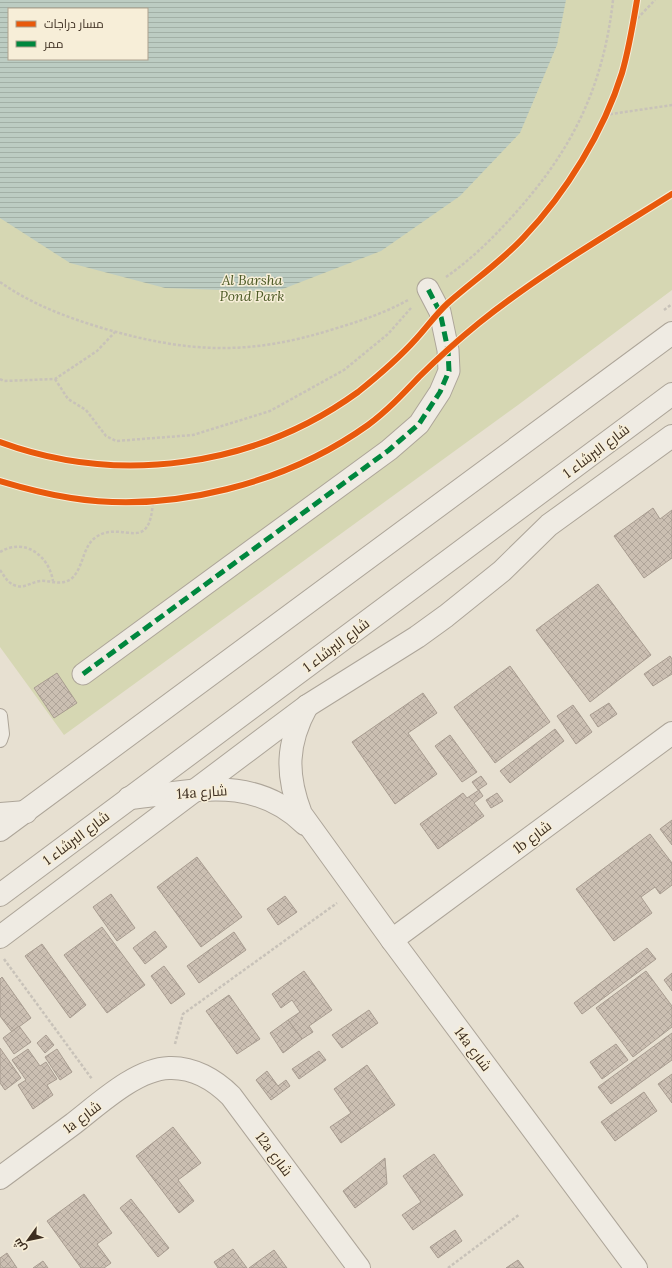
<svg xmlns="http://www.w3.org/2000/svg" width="672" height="1268" font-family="Lora,Cairo,serif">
	<defs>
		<pattern id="water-rules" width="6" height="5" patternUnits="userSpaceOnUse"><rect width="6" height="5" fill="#bcccc2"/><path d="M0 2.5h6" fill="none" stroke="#a2b0a6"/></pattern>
		<pattern id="building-cross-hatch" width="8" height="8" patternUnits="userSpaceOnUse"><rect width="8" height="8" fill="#cbbfb2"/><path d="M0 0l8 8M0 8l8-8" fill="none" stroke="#afa499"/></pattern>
	</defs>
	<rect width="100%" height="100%" fill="#e7e0d1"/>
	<path fill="#d6d7b3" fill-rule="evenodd" d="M0,0H672V290L518,405L64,735L0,647ZM9,9H147V59H9Z"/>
	<path fill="url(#water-rules)" fill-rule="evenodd" d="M0,0H566L557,45L520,133L460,196L381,251L275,292L165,288L70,263L0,218ZM9,9H147V59H9Z"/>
	<g fill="url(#building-cross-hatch)" stroke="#a89c90">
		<polygon points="653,508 660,519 672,510 672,558 644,578 614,536"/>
		<polygon points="598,584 651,655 590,702 536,630"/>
		<polygon points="670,656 672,659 672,674 653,686 644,674"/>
		<polygon points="510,666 550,722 495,763 454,707"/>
		<polygon points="57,673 77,703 54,718 34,688"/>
		<polygon points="423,693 437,713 408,733 437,774 395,804 352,742"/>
		<polygon points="609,703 617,714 598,727 590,715"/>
		<polygon points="573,705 592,732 576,744 557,716"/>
		<polygon points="555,729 564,741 510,783 500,771"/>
		<polygon points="450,735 477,772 462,782 435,746"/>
		<polygon points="481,776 487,784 478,790 472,782"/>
		<polygon points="479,790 483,796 474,803 484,816 438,849 420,824 463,793 467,798"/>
		<polygon points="497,793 503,801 491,808 486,800"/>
		<polygon points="672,820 672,845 660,829"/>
		<polygon points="650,834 672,863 672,885 660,894 655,887 641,897 652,913 614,941 576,889"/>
		<polygon points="197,857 242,917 201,947 157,887"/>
		<polygon points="111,894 135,928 117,941 93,907"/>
		<polygon points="285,896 297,912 278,925 267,909"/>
		<polygon points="102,927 145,985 107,1013 64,955"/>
		<polygon points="155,931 167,947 145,964 133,948"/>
		<polygon points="234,932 246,950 199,983 187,966"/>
		<polygon points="42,944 86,1005 70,1018 25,956"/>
		<polygon points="647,948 656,959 582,1014 574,1003"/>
		<polygon points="164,966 185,994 171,1004 151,976"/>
		<polygon points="304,971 332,1010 309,1026 313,1032 302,1039 288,1020 300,1012 292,1000 281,1008 272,994"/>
		<polygon points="646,971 672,1006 672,1027 633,1057 596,1008"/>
		<polygon points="672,973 672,991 664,980"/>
		<polygon points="2,977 31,1018 12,1032 0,1016 0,979"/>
		<polygon points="229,995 260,1039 237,1054 206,1011"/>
		<polygon points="369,1010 378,1023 342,1048 332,1035"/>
		<polygon points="288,1020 302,1039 283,1053 270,1033"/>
		<polygon points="19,1026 31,1042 14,1054 3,1038"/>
		<polygon points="672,1033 672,1060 611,1104 598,1087"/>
		<polygon points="46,1035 54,1045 45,1053 37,1043"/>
		<polygon points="616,1044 628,1060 602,1079 590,1062"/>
		<polygon points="0,1048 21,1078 5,1090 0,1083"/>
		<polygon points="28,1049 40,1066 46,1062 57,1079 47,1085 53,1095 33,1109 18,1085 26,1080 12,1060"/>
		<polygon points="57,1049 72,1072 60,1080 45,1057"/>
		<polygon points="319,1051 326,1060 299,1079 292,1069"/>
		<polygon points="367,1065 395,1105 341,1143 330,1127 351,1113 334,1089"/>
		<polygon points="267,1071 278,1086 286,1080 290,1086 271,1100 256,1080"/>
		<polygon points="672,1074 672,1103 658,1084"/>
		<polygon points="644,1092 657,1111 615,1141 601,1122"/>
		<polygon points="173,1127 201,1163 178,1180 194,1201 179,1213 136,1156"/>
		<polygon points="434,1154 463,1195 413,1230 402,1215 421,1202 403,1176"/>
		<polygon points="385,1158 387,1184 355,1208 343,1191"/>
		<polygon points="84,1194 112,1233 97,1244 111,1263 104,1268 81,1268 47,1221"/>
		<polygon points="131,1199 169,1248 158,1257 120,1208"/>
		<polygon points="455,1230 462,1241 438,1258 430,1247"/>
		<polygon points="233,1249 247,1268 218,1268 214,1262"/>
		<polygon points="274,1250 287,1268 249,1268"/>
		<polygon points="7,1253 17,1268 0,1268 0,1258"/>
		<polygon points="518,1260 524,1268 506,1268"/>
		<polygon points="43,1261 48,1268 33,1268"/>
	</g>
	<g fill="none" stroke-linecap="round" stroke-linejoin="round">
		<g stroke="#ada599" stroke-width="16">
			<polyline id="service" points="0,716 2,734 0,740"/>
		</g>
		<g stroke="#ada599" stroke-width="23">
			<polyline id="pedestrian" points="83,674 389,450 419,424 440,392 449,371 448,350 440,312 428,289"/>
		</g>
		<g stroke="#ada599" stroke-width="24">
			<g id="minor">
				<path d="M307,706C286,744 286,775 301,814L392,940L636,1268"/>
				<path d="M129,798C194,792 252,773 305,824"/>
				<polyline points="0,814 26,812"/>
				<polyline points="0,937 307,706 417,637 446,616 502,571 549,525 672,436"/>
				<polyline points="392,940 672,733"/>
				<path d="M0,1178C24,1160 49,1142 73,1124C99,1104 136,1069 169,1068C193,1067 215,1080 231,1096L359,1268"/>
			</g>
		</g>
		<g stroke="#ada599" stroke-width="24">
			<g id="tertiary">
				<polyline points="0,830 672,333"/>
				<polyline points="0,895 672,394"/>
			</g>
		</g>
		<g stroke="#c8c2b9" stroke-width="2.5" stroke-dasharray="3 2" stroke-linecap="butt">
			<polyline points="634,22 655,0"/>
			<polyline points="605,115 672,105"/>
			<path d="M446,277C469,261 490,241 509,220C570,154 603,90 613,0"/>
			<path d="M0,282C31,304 66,317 102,328C188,353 248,356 334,329C360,321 385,313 408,300"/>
			<polyline points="664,310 672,304"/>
			<polyline points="0,379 4,381 55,379 97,351 115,332"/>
			<polyline points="55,379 68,399 86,410 106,436 116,441 193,435 270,411 344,370 388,334 411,308"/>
			<path d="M0,552C25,537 49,556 53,581"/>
			<path d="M0,570C5,577 8,584 17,586C25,588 32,582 40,581C48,580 56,584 64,582C68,581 72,579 74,576C84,564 83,546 96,537C123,519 150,557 153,500"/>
			<polyline points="4,959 92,1079"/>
			<polyline points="175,1044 183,1014 337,903"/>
			<polyline points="448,1268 520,1214"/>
		</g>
		<use href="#service" stroke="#efebe3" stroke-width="14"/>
		<use href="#pedestrian" stroke="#efebe3" stroke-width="21"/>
		<use href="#minor" stroke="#efebe3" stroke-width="22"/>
		<use href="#tertiary" stroke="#efebe3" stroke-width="22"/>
		<polyline stroke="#00873e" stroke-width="5" stroke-dasharray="10 5" stroke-linecap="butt" points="83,674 389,450 419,424 440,392 449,371 448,350 440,312 428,289"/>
		<g stroke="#f7eed8" stroke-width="8">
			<g id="cycleway">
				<path d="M0,442C119,486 255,467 358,392C378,376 399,358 416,339C427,327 436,314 448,303C473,281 502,261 524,237C566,193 604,131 622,73C629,49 633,24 637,0"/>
				<path d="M0,481C23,488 47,494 71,498C171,514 287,483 368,425C387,411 403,394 419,377C438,358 458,340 479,323C540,274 607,235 672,194"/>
			</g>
		</g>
		<use href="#cycleway" stroke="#e8590c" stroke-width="6"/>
	</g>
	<g text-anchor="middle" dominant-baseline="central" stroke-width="3" stroke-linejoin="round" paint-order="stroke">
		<g font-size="14" font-style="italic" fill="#4d5a26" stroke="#f7eed8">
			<text x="252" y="280">Al Barsha<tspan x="252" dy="16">Pond Park</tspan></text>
		</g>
		<g font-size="14" fill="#3d2e20" stroke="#f7eed8">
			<text transform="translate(596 451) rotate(-37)">شارع البرشاء 1</text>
			<text transform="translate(336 645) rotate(-37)">شارع البرشاء 1</text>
			<text transform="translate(202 792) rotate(-4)">14a شارع</text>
			<text transform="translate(532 837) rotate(-37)">1b شارع</text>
			<text transform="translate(76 838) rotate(-37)">شارع البرشاء 1</text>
			<text transform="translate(473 1049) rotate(53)">14a شارع</text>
			<text transform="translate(82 1117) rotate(-37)">1a شارع</text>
			<text transform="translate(274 1154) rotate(53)">12a شارع</text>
		</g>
	</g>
	<rect x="8" y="8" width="140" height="52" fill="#f7eed8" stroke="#ada18e"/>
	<rect x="16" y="21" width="20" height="6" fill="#e8590c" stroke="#ada18e"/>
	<text x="44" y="28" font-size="12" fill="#3d2e20">مسار دراجات</text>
	<rect x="16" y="41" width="20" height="6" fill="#00873e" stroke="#ada18e"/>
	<text x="44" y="48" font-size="12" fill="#3d2e20">ممر</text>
	<g transform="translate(28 1240) rotate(237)" stroke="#f7eed8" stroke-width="3" paint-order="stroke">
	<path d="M0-3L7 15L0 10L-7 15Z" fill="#3d2e20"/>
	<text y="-6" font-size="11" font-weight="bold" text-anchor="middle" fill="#3d2e20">ش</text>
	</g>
</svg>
